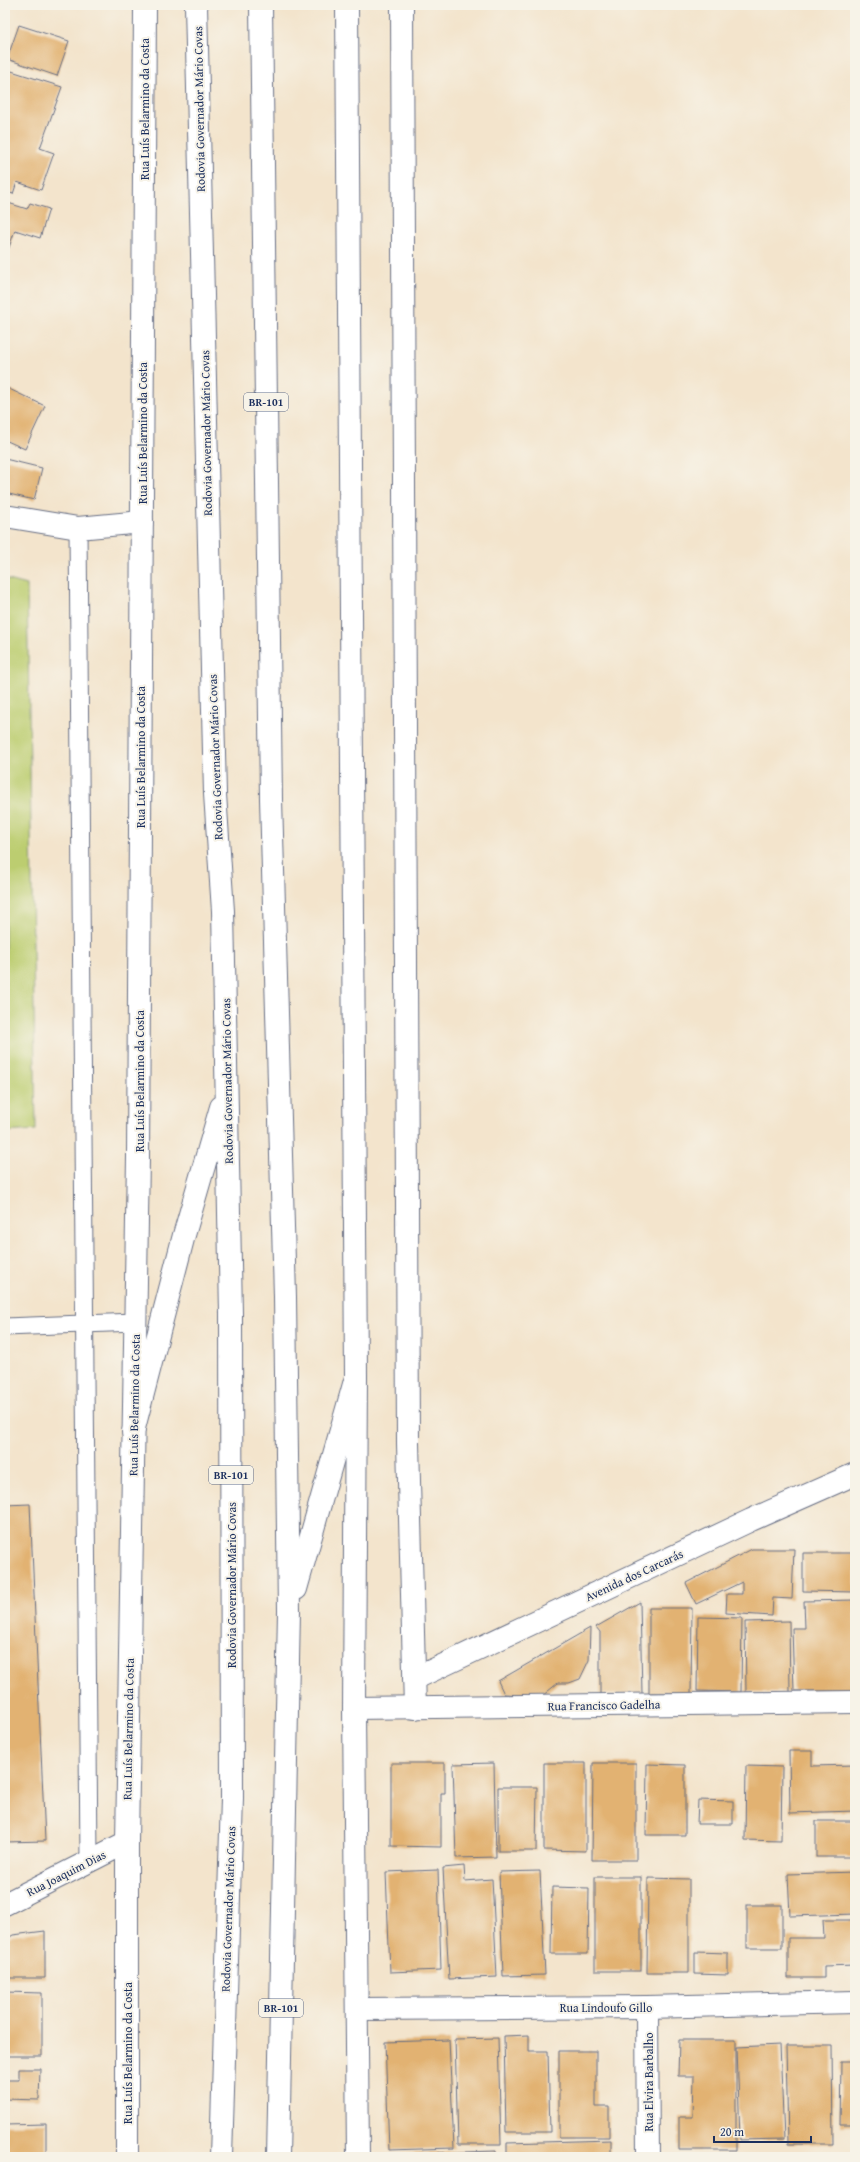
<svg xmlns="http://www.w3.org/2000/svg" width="860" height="2162" font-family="'Gentium Book Plus',serif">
	<rect width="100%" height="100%" fill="#f7f3e8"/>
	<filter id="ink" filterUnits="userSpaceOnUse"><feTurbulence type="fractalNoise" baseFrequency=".025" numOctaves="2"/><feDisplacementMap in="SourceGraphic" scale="8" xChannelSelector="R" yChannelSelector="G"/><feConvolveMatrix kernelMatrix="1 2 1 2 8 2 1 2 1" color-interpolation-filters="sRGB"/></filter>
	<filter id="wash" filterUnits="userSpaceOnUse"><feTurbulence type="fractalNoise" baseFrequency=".012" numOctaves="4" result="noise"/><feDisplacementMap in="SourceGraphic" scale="16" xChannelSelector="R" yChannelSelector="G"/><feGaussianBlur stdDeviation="0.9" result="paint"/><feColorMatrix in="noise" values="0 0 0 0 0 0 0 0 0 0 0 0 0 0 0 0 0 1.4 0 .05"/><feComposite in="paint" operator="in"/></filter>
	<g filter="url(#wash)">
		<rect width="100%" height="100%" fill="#f3e4cc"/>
		<polygon fill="#bccd70" stroke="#6c7e67" points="5,579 27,585 36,1130 5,1132"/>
		<g id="blocks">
			<g fill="#e2b272">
				<polygon points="19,25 69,41 57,76 7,59"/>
				<polygon points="5,69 62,87 40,148 54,153 41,190 17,182 13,194 5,191"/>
				<polygon points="5,202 27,209 30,203 49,209 40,238 15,230 5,259"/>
				<polygon points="5,387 45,406 25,449 5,440"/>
				<polygon points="5,459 42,468 34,500 5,493"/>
				<polygon points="30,1504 45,1841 5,1842 5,1505"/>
				<polygon points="752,1549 794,1549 792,1599 773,1598 772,1616 726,1613 727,1594 742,1594 742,1582 696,1604 686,1583"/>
				<polygon points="803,1553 855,1553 855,1592 803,1591"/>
				<polygon points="855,1600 855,1691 794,1691 792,1628 805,1628 804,1601"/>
				<polygon points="640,1602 642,1694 600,1695 600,1632 596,1627"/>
				<polygon points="649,1608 692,1608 691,1693 649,1693"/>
				<polygon points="698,1617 742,1618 741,1692 697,1691"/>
				<polygon points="789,1621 790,1692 746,1692 745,1622"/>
				<polygon points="590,1628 589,1660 580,1679 569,1683 558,1683 542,1696 504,1694 498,1681"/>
				<polygon points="789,1751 812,1751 812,1766 855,1765 855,1811 790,1813"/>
				<polygon points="391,1763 445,1763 445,1793 441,1793 441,1847 391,1846"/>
				<polygon points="494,1763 496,1857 456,1858 453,1764"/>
				<polygon points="544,1763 586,1763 586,1851 544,1850"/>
				<polygon points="593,1763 636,1763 636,1860 592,1860"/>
				<polygon points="647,1764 685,1765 685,1835 646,1835"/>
				<polygon points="746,1766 782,1767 781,1841 745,1840"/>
				<polygon points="498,1787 537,1787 536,1851 498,1851"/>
				<polygon points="698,1800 733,1801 733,1824 697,1824"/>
				<rect x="816" y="1821" width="39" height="36"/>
				<polygon points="464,1866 465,1881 492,1879 497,1977 449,1979 443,1868"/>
				<polygon points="438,1870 441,1970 390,1972 386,1872"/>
				<polygon points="540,1871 545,1975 503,1976 499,1872"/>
				<polygon points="855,1872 855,1914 790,1916 788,1874"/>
				<rect x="595" y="1877" width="46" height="94"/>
				<polygon points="648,1878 689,1879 689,1973 647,1973"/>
				<polygon points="552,1887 589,1888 588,1954 551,1954"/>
				<rect x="747" y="1905" width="35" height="43"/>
				<polygon points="823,1920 855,1920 855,1965 824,1966 824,1978 788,1978 788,1938 824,1938"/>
				<polygon points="45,1931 45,1978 5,1978 5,1940 13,1935"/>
				<polygon points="695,1952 728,1953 728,1975 695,1974"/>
				<polygon points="5,1992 42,1993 42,2056 5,2056"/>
				<polygon points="529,2035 529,2051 548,2051 550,2132 506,2132 504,2036"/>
				<polygon points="498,2038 501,2144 458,2144 455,2039"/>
				<polygon points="449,2040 454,2148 389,2150 385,2042"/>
				<polygon points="679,2040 736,2040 736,2150 679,2150 679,2117 693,2117 694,2076 678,2076"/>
				<polygon points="780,2045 784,2139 740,2140 737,2047"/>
				<polygon points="786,2046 832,2046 833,2144 788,2144"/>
				<polygon points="559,2051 596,2051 596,2107 609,2107 609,2137 559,2137"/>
				<polygon points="841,2062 855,2062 855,2125 840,2125"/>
				<polygon points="19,2069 40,2069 39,2100 5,2099 5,2080 19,2080"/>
				<polygon points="46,2124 46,2157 5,2157 5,2125"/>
				<polygon points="611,2140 611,2157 507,2157 507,2143"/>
				<polygon points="496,2151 496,2157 402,2157 402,2154"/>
			</g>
		</g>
	</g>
	<g filter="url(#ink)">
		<use href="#blocks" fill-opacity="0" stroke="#676e84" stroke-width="1"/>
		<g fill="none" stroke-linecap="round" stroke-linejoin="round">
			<g stroke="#676e84" stroke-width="19">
				<g id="lane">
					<polyline points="78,528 89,1861"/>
					<polyline points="5,1327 135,1322"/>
				</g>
			</g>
			<g stroke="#676e84" stroke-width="24">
				<g id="street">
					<polyline points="402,5 408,1443 415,1708"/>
					<polyline points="5,516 78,528 142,522"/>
					<polyline points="414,1679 751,1520 855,1474"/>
					<polyline points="354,1708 855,1702"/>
					<polyline points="5,1904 127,1842"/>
					<polyline points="647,2007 648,2157"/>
					<polyline points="357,2009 647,2007 855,2002"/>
				</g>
			</g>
			<g stroke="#676e84" stroke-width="24">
				<g id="secondary">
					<polyline points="347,5 356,1377 354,1708 358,2157"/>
					<polyline points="127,2157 127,1842 138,1157 145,5"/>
				</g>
			</g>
			<g stroke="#676e84" stroke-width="24">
				<g id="highway">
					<polyline points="196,5 215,794 223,911 231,1314 232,1798 221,2157"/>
					<polyline points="261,5 271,799 285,1297 289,1611 278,2157"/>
					<polyline points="133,1432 184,1235 221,1107"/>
					<polyline points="296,1589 356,1377"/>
				</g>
			</g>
			<use href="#lane" stroke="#fff" stroke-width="17"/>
			<use href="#street" stroke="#fff" stroke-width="22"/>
			<use href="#secondary" stroke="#fff" stroke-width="22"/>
			<use href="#highway" stroke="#fff" stroke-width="22"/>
		</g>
	</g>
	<g text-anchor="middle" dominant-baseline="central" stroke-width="4" stroke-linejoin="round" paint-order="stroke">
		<g fill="#f7f3e8" stroke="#5d6a87" stroke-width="1">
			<rect x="244" y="393" width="44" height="18" rx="3"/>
			<rect x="209" y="1466" width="44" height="18" rx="3"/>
			<rect x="259" y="1999" width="44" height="18" rx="3"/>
		</g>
		<g font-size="11" font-weight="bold" fill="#1b2f5e">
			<text x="266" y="402">BR-101</text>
			<text x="231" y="1475">BR-101</text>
			<text x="281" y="2008">BR-101</text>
		</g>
		<g font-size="12" fill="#1b2f5e" stroke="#f7f3e8">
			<text transform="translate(144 109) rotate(-90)">Rua Luís Belarmino da Costa</text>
			<text transform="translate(199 109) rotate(-91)">Rodovia Governador Mário Covas</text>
			<text transform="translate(142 433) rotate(-90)">Rua Luís Belarmino da Costa</text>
			<text transform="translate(206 433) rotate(-91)">Rodovia Governador Mário Covas</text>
			<text transform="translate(140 757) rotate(-90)">Rua Luís Belarmino da Costa</text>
			<text transform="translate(215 757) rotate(-92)">Rodovia Governador Mário Covas</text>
			<text transform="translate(139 1081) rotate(-90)">Rua Luís Belarmino da Costa</text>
			<text transform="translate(227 1081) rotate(-91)">Rodovia Governador Mário Covas</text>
			<text transform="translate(134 1405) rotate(-89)">Rua Luís Belarmino da Costa</text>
			<text transform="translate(634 1575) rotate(-25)">Avenida dos Carcarás</text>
			<text transform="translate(231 1585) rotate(-90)">Rodovia Governador Mário Covas</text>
			<text transform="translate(604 1705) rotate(-1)">Rua Francisco Gadelha</text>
			<text transform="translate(128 1729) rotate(-89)">Rua Luís Belarmino da Costa</text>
			<text transform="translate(66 1873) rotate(-27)">Rua Joaquim Dias</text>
			<text transform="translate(228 1909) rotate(-88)">Rodovia Governador Mário Covas</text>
			<text x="606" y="2007">Rua Lindoufo Gillo</text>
			<text transform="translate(127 2053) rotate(-90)">Rua Luís Belarmino da Costa</text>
			<text transform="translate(648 2082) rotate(-90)">Rua Elvira Barbalho</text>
		</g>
	</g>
	<rect width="860" height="2162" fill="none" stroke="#f7f3e8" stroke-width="20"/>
	<path d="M714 2136v6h97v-6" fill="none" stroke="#1b2f5e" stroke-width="2"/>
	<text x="720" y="2136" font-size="12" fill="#1b2f5e" stroke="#f7f3e8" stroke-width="3" paint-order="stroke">20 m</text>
</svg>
